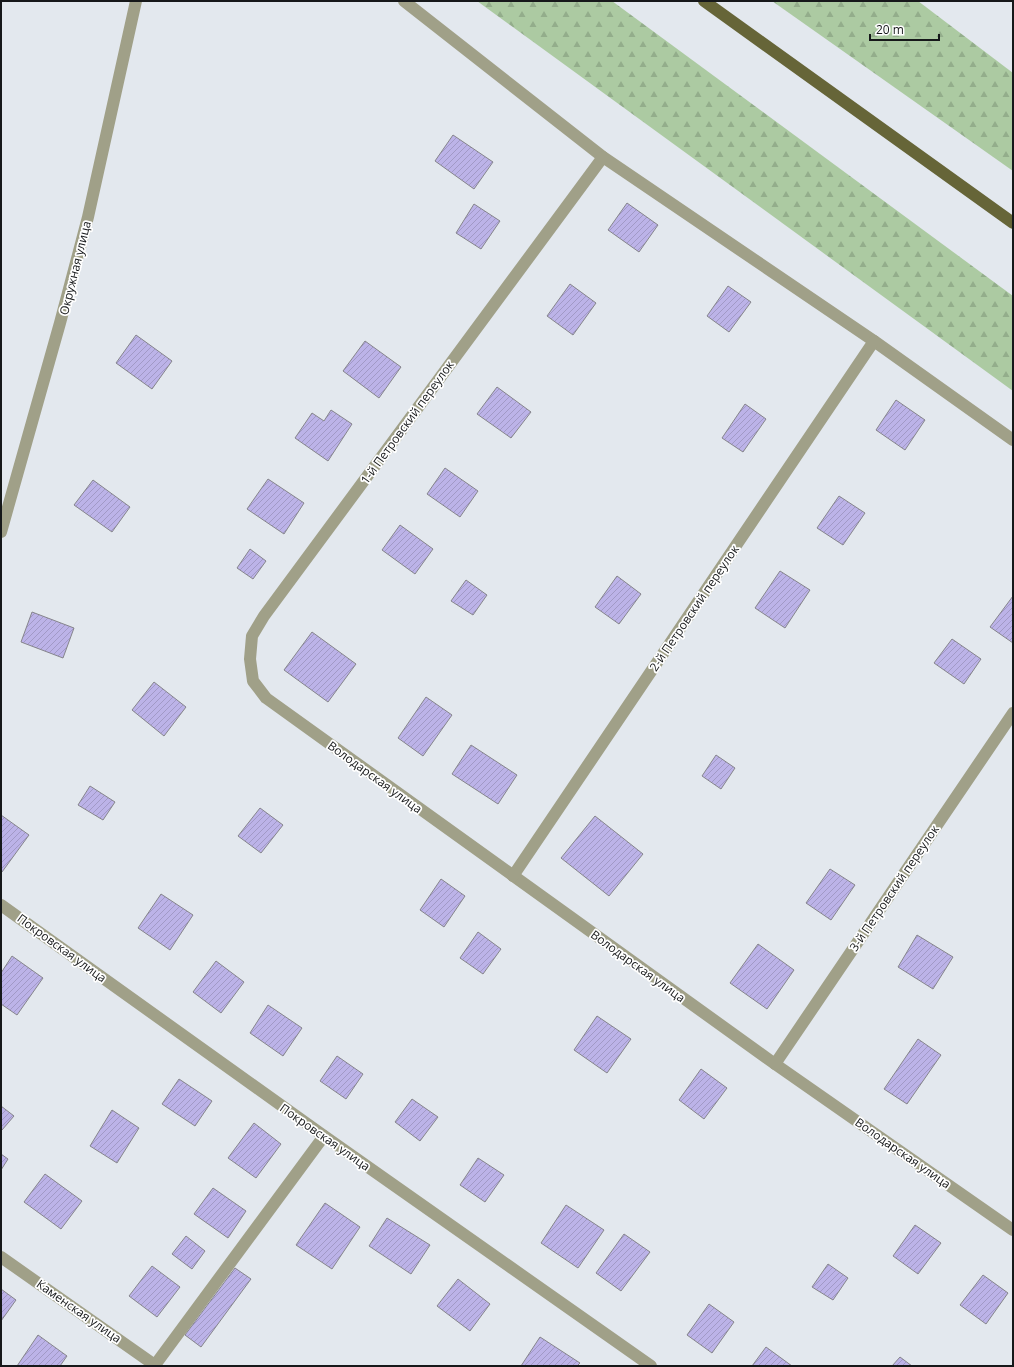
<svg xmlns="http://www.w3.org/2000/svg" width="1014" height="1367" font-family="'Open Sans',sans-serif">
	<defs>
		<pattern id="forest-firs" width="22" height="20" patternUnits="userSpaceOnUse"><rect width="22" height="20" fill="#accaa2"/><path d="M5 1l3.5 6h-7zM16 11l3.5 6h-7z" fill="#93ad8b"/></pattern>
		<pattern id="building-hatch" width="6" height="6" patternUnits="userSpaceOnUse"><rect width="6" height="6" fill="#bcb3e8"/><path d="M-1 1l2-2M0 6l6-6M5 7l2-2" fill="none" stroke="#a199c6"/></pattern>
	</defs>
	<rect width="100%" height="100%" fill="#e3e8ee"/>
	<g fill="url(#forest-firs)">
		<polygon points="477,1 612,1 1013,296 1013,391"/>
		<polygon points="772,1 918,1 1013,73 1013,171"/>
	</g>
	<g fill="url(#building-hatch)" stroke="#86858c">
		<polygon points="453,135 493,162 474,189 435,161"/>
		<polygon points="627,203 658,225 639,252 608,230"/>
		<polygon points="474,204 500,221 481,249 456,233"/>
		<polygon points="570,284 596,303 573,335 547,316"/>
		<polygon points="728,286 751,302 729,332 707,316"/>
		<polygon points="136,335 172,361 152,389 116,363"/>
		<polygon points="365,341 401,367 379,398 343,371"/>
		<polygon points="497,387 531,412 511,438 477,414"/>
		<polygon points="896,400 925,420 905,450 876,430"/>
		<polygon points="745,404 766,419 743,452 722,438"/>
		<polygon points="331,410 352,424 328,461 295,438 312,413 324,421"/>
		<polygon points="445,468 478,491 460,517 427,494"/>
		<polygon points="268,479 304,503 284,534 247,509"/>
		<polygon points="93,480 130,507 112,532 74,505"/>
		<polygon points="839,496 865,513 843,545 817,528"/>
		<polygon points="400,525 433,549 415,574 382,550"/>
		<polygon points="250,549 266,561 253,579 237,568"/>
		<polygon points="780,571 810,590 785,628 755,608"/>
		<polygon points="617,576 641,594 619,624 595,607"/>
		<polygon points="466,580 487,595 473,615 451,601"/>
		<polygon points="1013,596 1013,643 990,627"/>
		<polygon points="32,612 74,628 63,658 21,642"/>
		<polygon points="312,632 356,664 328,702 284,670"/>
		<polygon points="952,639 981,659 964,684 934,663"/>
		<polygon points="154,682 186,707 164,736 132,710"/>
		<polygon points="426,697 452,715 423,756 398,738"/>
		<polygon points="471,745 517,775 498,804 452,774"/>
		<polygon points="716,755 735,768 721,789 702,776"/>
		<polygon points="90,786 115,802 103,820 78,805"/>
		<polygon points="260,808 283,825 261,853 238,836"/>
		<polygon points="1,815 29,835 2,872 1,871"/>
		<polygon points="595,816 643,854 609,896 561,858"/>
		<polygon points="830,869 855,885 831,920 806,903"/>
		<polygon points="441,879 465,896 444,927 420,910"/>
		<polygon points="161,894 193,915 170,950 138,928"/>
		<polygon points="478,932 501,949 483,974 460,958"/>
		<polygon points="917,935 953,957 933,989 898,967"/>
		<polygon points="758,944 794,970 767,1009 730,983"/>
		<polygon points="12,956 43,978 17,1015 1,1004 1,973"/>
		<polygon points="216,961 244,982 221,1013 193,992"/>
		<polygon points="268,1005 302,1028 283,1056 250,1033"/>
		<polygon points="597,1016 631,1039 607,1073 574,1050"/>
		<polygon points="918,1039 941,1055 907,1104 884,1089"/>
		<polygon points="337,1056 363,1074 346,1099 320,1081"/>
		<polygon points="701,1069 727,1088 704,1119 679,1100"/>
		<polygon points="179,1079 212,1101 195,1126 162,1104"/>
		<polygon points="412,1099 438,1117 420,1141 395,1122"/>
		<polygon points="1,1106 14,1116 2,1130 1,1129"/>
		<polygon points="112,1110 139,1128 117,1163 90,1146"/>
		<polygon points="254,1123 281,1144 256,1178 228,1158"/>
		<polygon points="1,1154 8,1159 1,1170"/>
		<polygon points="478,1158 504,1175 485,1202 460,1185"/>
		<polygon points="45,1174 82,1201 61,1229 24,1202"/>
		<polygon points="213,1188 246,1211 228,1238 194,1214"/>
		<polygon points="325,1203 360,1227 332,1269 296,1245"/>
		<polygon points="566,1205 604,1230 578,1268 541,1243"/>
		<polygon points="387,1218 430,1245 411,1274 369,1246"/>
		<polygon points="915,1225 941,1243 918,1274 893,1256"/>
		<polygon points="624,1234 650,1252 621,1291 596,1273"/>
		<polygon points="186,1236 205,1251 192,1269 172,1254"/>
		<polygon points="828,1264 848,1278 833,1300 812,1287"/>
		<polygon points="152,1266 180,1287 157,1317 129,1296"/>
		<polygon points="235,1268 251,1279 201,1347 185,1335"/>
		<polygon points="983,1275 1008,1293 986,1324 960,1305"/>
		<polygon points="458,1279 490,1304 470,1331 437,1306"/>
		<polygon points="1,1289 16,1300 1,1321"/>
		<polygon points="709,1304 734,1322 712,1353 687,1335"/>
		<polygon points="38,1335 67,1356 60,1366 17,1366"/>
		<polygon points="540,1337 580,1363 577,1366 521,1366"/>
		<polygon points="766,1347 792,1366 752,1366"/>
		<polygon points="900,1357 912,1366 892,1366"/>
	</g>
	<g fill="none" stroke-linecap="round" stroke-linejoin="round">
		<polyline stroke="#a0a088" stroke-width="12" points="155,1365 324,1136"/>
		<g stroke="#a0a088" stroke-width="12">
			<polyline points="404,1 603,157 874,341 1013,440"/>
			<polyline points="603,157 264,616 252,636 250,659 253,681 266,698 775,1064 1013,1230"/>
			<polyline points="1,532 60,323 88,217 136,1"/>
			<polyline points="513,876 874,341"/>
			<polyline points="1,905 324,1136 651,1366"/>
			<polyline points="775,1064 1013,713"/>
			<polyline points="1,1257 156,1366"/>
		</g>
		<polyline stroke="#666538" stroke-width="12" points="704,1 1013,223"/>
	</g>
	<g text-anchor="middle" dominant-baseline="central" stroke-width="3.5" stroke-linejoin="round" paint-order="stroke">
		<g font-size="12" fill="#16181a" stroke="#fff">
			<text transform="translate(75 268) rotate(-76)">Окружная улица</text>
			<text transform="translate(407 422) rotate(-54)">1-й Петровский переулок</text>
			<text transform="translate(694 608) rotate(-56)">2-й Петровский переулок</text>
			<text transform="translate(375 777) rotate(36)">Володарская улица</text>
			<text transform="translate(894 888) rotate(-56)">3-й Петровский переулок</text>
			<text transform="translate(62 948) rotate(36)">Покровская улица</text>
			<text transform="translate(638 966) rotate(36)">Володарская улица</text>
			<text transform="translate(325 1137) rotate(35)">Покровская улица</text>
			<text transform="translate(903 1153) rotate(35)">Володарская улица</text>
			<text transform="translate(79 1311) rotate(35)">Каменская улица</text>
		</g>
	</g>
	<rect width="1014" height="1367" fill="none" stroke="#16181a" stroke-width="4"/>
	<path d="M870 34v6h69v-6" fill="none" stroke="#16181a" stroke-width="2"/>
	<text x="876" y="34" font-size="12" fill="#16181a" stroke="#ffffff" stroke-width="3" paint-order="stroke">20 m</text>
</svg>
